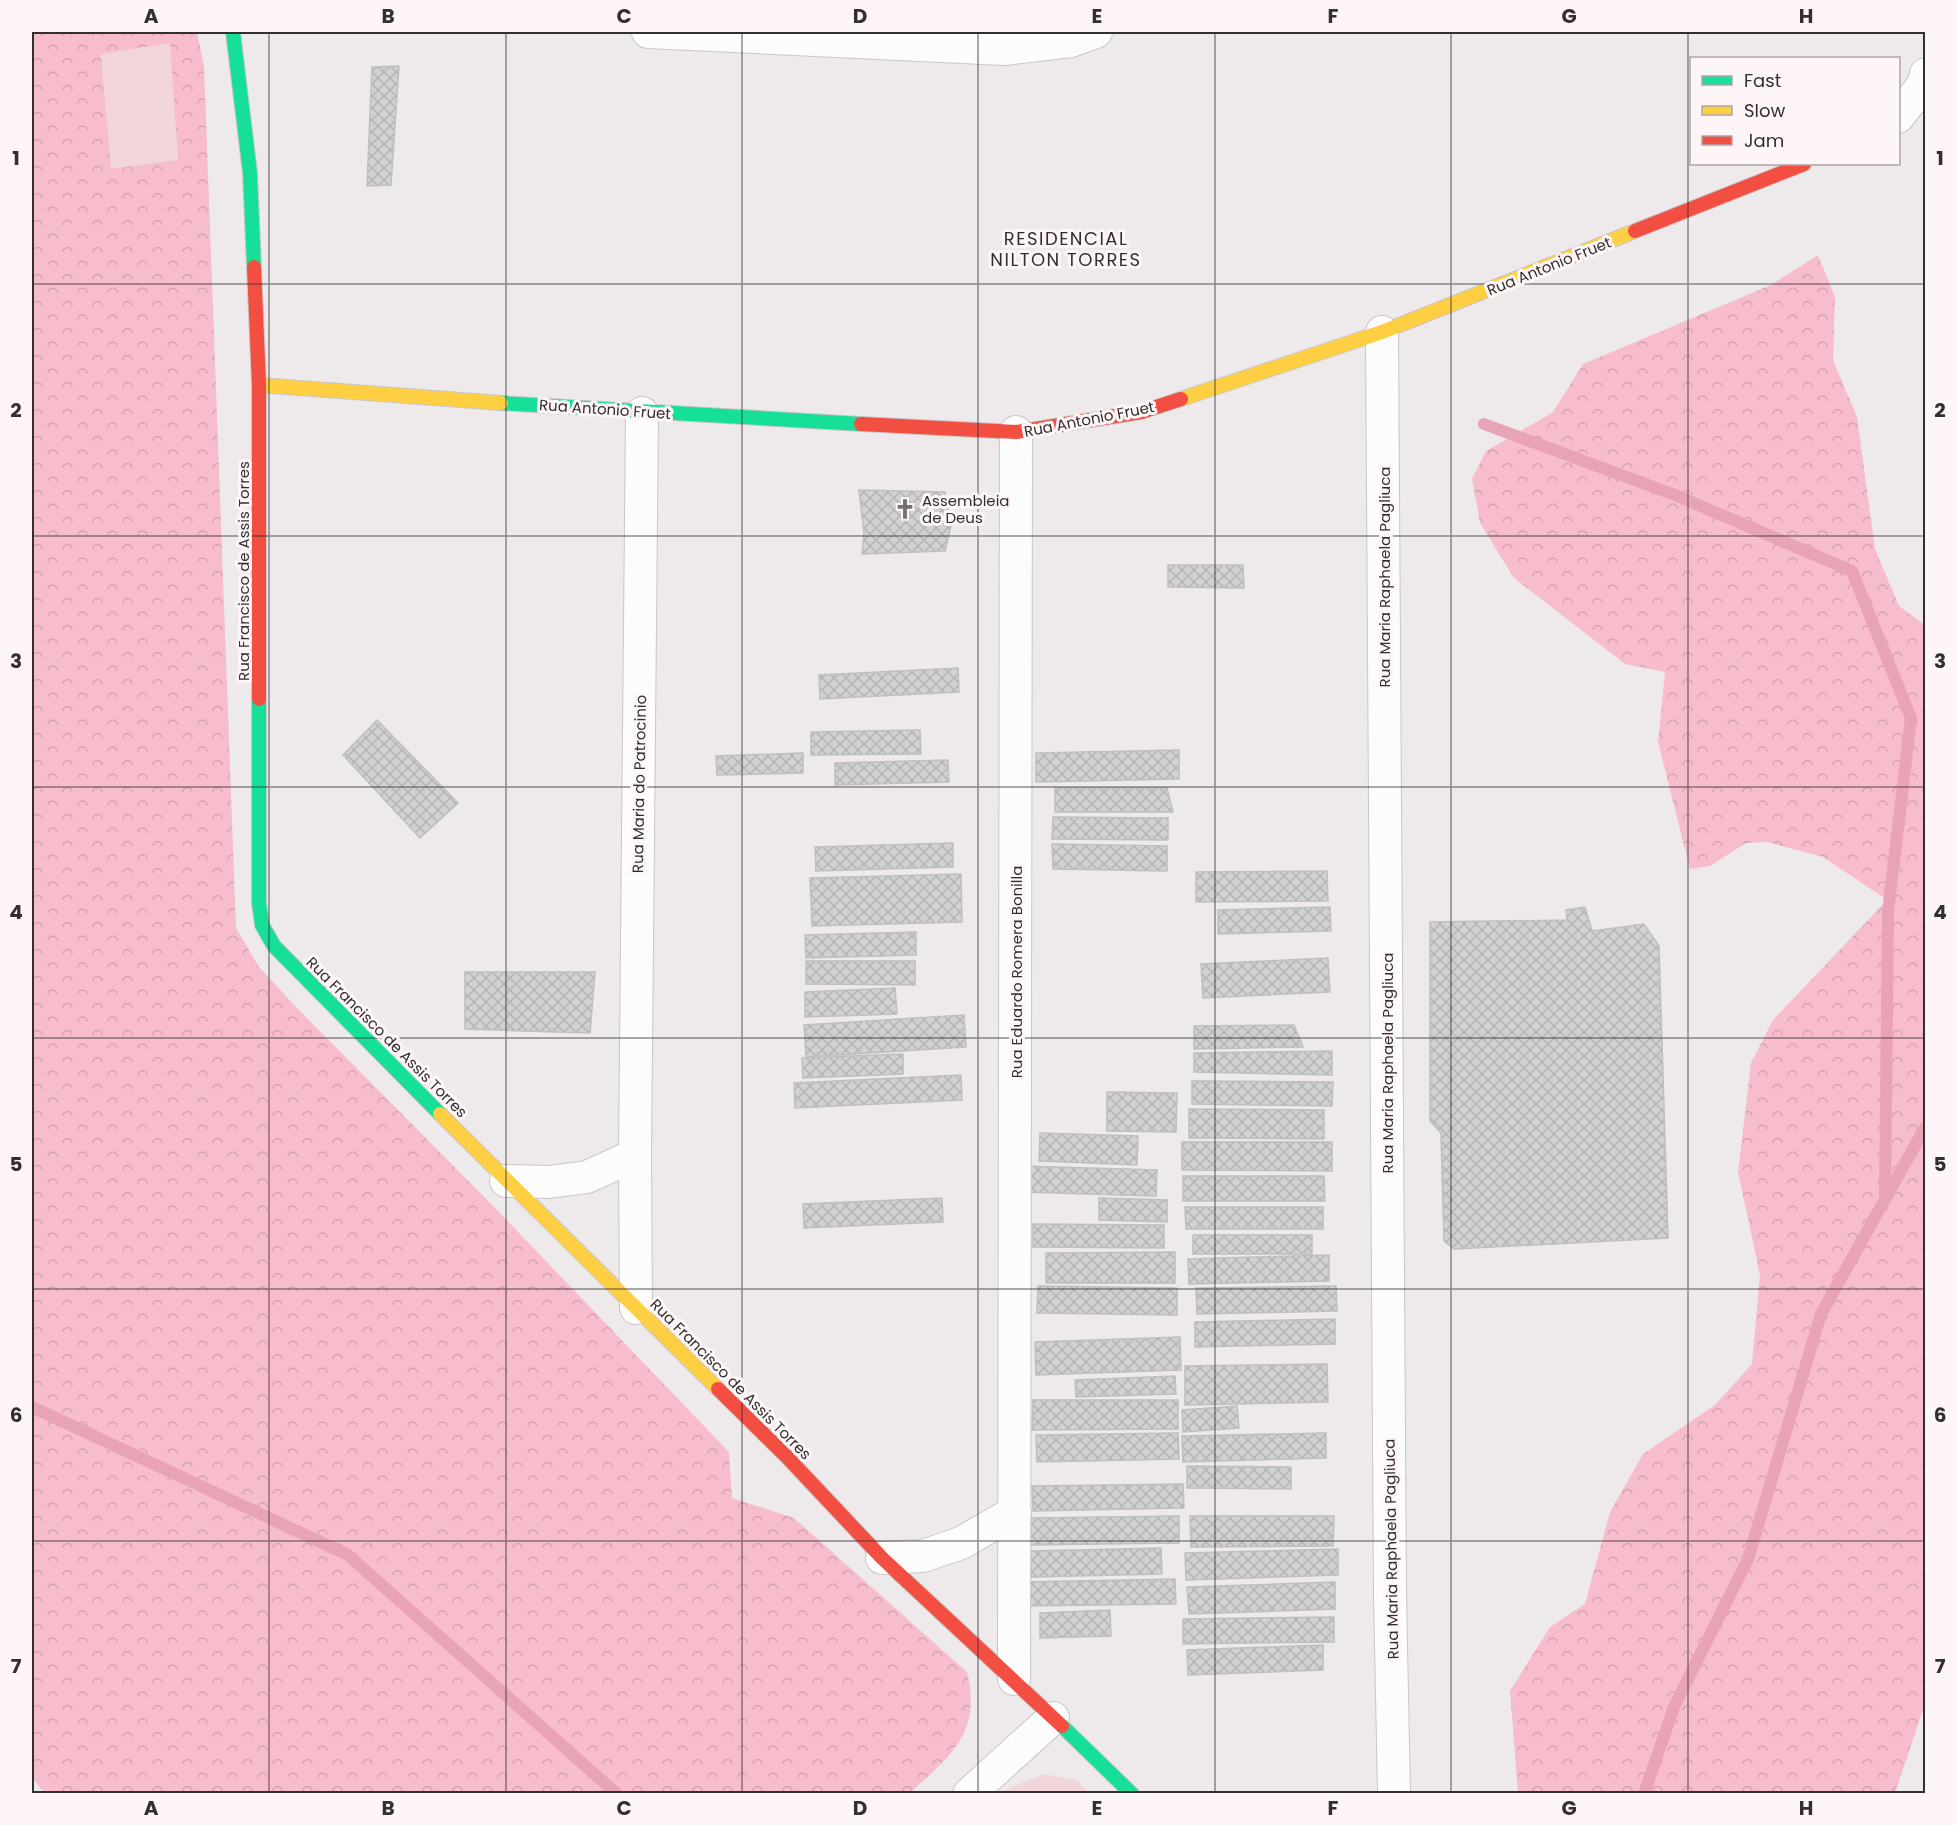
<svg xmlns="http://www.w3.org/2000/svg" width="1957" height="1825" font-family="Poppins,sans-serif">
	<defs>
		<pattern id="forest-crowns" width="20" height="18" patternUnits="userSpaceOnUse" patternTransform="scale(1.5)"><rect width="20" height="18" fill="#f7bdcc"/><path d="M2 6a3 3 0 1 1 6 0M12 15a3 3 0 1 1 6 0" fill="none" stroke="#d4a3b0"/></pattern>
		<pattern id="building-cross-hatch" width="8" height="8" patternUnits="userSpaceOnUse" patternTransform="scale(1.5)"><rect width="8" height="8" fill="#d1d1d0"/><path d="M0 0l8 8M0 8l8-8" fill="none" stroke="#b4b4b3"/></pattern>
	</defs>
	<rect width="100%" height="100%" fill="#eeeaeb"/>
	<g fill="url(#forest-crowns)">
		<path d="M32,32H197L204,66L236,928L259,967L298,1009L498,1211L729,1452L732,1498L794,1518L967,1672C982,1733 951,1755 910,1793L46,1794L32,1778Z"/>
		<polygon points="1818,255 1835,297 1833,360 1857,417 1875,549 1899,606 1925,625 1925,1704 1895,1793 1518,1793 1510,1691 1550,1627 1585,1604 1610,1512 1643,1454 1715,1405 1752,1364 1760,1275 1738,1172 1751,1063 1773,1020 1887,900 1823,857 1767,842 1746,843 1710,866 1690,869 1658,742 1665,672 1625,664 1514,578 1480,523 1472,479 1486,451 1553,412 1583,364 1771,285"/>
	</g>
	<g fill="#f2d5db">
		<polygon points="170,43 178,160 111,169 101,54"/>
		<polygon points="1045,1774 1076,1780 1090,1793 1001,1793 1011,1787"/>
	</g>
	<g fill="none" stroke-linecap="round" stroke-linejoin="round">
		<g stroke="#e8a3b4" stroke-width="12">
			<polyline points="1484,424 1675,495 1852,571 1911,718 1888,912 1885,1200"/>
			<polyline points="32,1407 348,1555 617,1794"/>
			<polyline points="1644,1794 1674,1707 1748,1559 1821,1314 1926,1126"/>
		</g>
	</g>
	<g fill="url(#building-cross-hatch)" stroke="#bfbfbe" stroke-width="1.5">
		<polygon points="399,66 391,185 367,186 372,67"/>
		<polygon points="859,490 945,492 951,526 945,551 862,554 864,533"/>
		<polygon points="1168,565 1243,565 1244,588 1168,587"/>
		<polygon points="958,668 959,692 820,699 819,675"/>
		<polygon points="377,720 458,803 420,838 343,755"/>
		<polygon points="920,730 921,754 811,755 811,732"/>
		<polygon points="1179,750 1179,779 1036,782 1036,753"/>
		<polygon points="803,753 803,773 717,775 716,756"/>
		<polygon points="948,760 949,782 835,785 835,763"/>
		<polygon points="1055,788 1167,788 1173,812 1055,812"/>
		<polygon points="1053,817 1168,818 1168,840 1052,839"/>
		<polygon points="953,843 953,867 816,871 815,847"/>
		<polygon points="1052,844 1167,846 1167,871 1053,869"/>
		<polygon points="1327,871 1328,901 1196,902 1196,872"/>
		<polygon points="961,874 962,922 812,926 810,878"/>
		<polygon points="1330,907 1331,931 1218,934 1218,910"/>
		<polygon points="1585,907 1592,931 1644,924 1659,946 1668,1238 1454,1249 1444,1241 1441,1133 1430,1121 1430,922 1567,920 1566,910"/>
		<polygon points="916,932 916,955 806,958 805,935"/>
		<polygon points="1328,958 1330,992 1203,998 1201,964"/>
		<polygon points="806,961 915,961 915,985 806,984"/>
		<polygon points="465,972 595,972 590,1033 465,1029"/>
		<polygon points="895,988 897,1014 805,1017 805,992"/>
		<polygon points="964,1015 966,1047 806,1057 804,1025"/>
		<polygon points="1294,1025 1303,1047 1194,1049 1194,1026"/>
		<polygon points="1332,1051 1332,1075 1194,1072 1194,1053"/>
		<polygon points="903,1054 903,1074 803,1078 802,1058"/>
		<polygon points="961,1075 962,1100 795,1108 794,1083"/>
		<polygon points="1192,1081 1333,1082 1332,1106 1192,1104"/>
		<polygon points="1107,1092 1177,1093 1176,1132 1107,1131"/>
		<polygon points="1189,1109 1324,1110 1324,1139 1189,1138"/>
		<polygon points="1040,1133 1138,1136 1137,1165 1039,1161"/>
		<polygon points="1182,1142 1332,1142 1332,1171 1182,1170"/>
		<polygon points="1021,1166 1157,1170 1156,1196 1020,1192"/>
		<polygon points="1183,1176 1324,1176 1325,1201 1183,1201"/>
		<polygon points="942,1198 943,1222 804,1228 803,1204"/>
		<polygon points="1099,1198 1167,1200 1167,1222 1099,1220"/>
		<polygon points="1185,1207 1323,1207 1323,1229 1186,1229"/>
		<polygon points="1033,1224 1164,1225 1164,1248 1033,1247"/>
		<rect x="1193" y="1235" width="119" height="19"/>
		<polygon points="1175,1252 1175,1283 1046,1283 1046,1253"/>
		<polygon points="1329,1255 1329,1281 1189,1284 1188,1259"/>
		<polygon points="1038,1286 1177,1288 1177,1315 1037,1313"/>
		<polygon points="1336,1286 1337,1311 1197,1314 1196,1288"/>
		<polygon points="1335,1319 1335,1344 1195,1347 1195,1322"/>
		<polygon points="1180,1337 1181,1370 1036,1375 1035,1342"/>
		<polygon points="1327,1364 1328,1402 1185,1405 1185,1366"/>
		<polygon points="1175,1376 1176,1394 1076,1397 1075,1380"/>
		<polygon points="1033,1400 1178,1400 1178,1429 1032,1430"/>
		<polygon points="1237,1406 1239,1428 1183,1432 1182,1410"/>
		<polygon points="1178,1433 1179,1459 1037,1462 1036,1435"/>
		<polygon points="1326,1433 1326,1458 1183,1462 1182,1436"/>
		<polygon points="1187,1466 1291,1467 1291,1489 1187,1488"/>
		<polygon points="1183,1484 1184,1508 1033,1511 1032,1486"/>
		<polygon points="1179,1516 1179,1543 1029,1545 1028,1518"/>
		<polygon points="1190,1516 1334,1516 1333,1546 1191,1547"/>
		<polygon points="1161,1548 1162,1574 1031,1577 1030,1551"/>
		<polygon points="1338,1549 1338,1575 1186,1580 1185,1553"/>
		<polygon points="1175,1579 1176,1604 1024,1606 1023,1582"/>
		<polygon points="1335,1582 1335,1609 1189,1614 1187,1587"/>
		<polygon points="1110,1610 1111,1636 1040,1638 1040,1613"/>
		<polygon points="1334,1617 1334,1642 1183,1644 1183,1619"/>
		<polygon points="1323,1645 1323,1670 1188,1675 1187,1650"/>
	</g>
	<g fill="none" stroke-linecap="round" stroke-linejoin="round">
		<g stroke="#c9c6c7" stroke-width="34">
			<g id="street">
				<polyline points="648,32 1004,49 1071,41 1096,32"/>
				<polyline points="1898,117 1923,85 1926,74"/>
				<polyline points="1382,332 1390,1594 1394,1794"/>
				<polyline points="506,1181 549,1182 587,1177 635,1155"/>
				<polyline points="636,1308 635,1155 642,413"/>
				<polyline points="882,1558 923,1556 961,1543 1015,1512"/>
				<polyline points="1014,1679 1016,432"/>
				<polyline points="969,1794 1053,1718"/>
			</g>
		</g>
		<g stroke="#c9c6c7" stroke-width="16">
			<g id="fast">
				<polyline points="233,32 250,173 254,267"/>
				<polyline points="501,403 861,424"/>
				<polyline points="259,699 259,903 262,925 274,946 440,1114"/>
				<polyline points="1062,1726 1132,1794"/>
			</g>
		</g>
		<g stroke="#c9c6c7" stroke-width="16">
			<g id="slow">
				<polyline points="259,385 501,403"/>
				<polyline points="1181,399 1382,332 1635,231"/>
				<polyline points="440,1114 718,1389"/>
			</g>
		</g>
		<g stroke="#c9c6c7" stroke-width="16">
			<g id="jam">
				<polyline points="1635,231 1804,164"/>
				<polyline points="254,267 259,385 259,699"/>
				<polyline points="861,424 1016,432 1141,412 1181,399"/>
				<polyline points="718,1389 787,1457 882,1558 1062,1726"/>
			</g>
		</g>
		<use href="#street" stroke="#fcfcfc" stroke-width="32"/>
		<use href="#fast" stroke="#16e098" stroke-width="14"/>
		<use href="#slow" stroke="#ffcf43" stroke-width="14"/>
		<use href="#jam" stroke="#f24e42" stroke-width="14"/>
	</g>
	<path fill="none" stroke="#322f2f" stroke-width="1.5" stroke-opacity="0.55" d="M269,32V1794M506,32V1794M742,32V1794M978,32V1794M1215,32V1794M1451,32V1794M1688,32V1794M32,284H1926M32,536H1926M32,787H1926M32,1038H1926M32,1289H1926M32,1541H1926"/>
	<defs>
		<g id="church-bare" transform="scale(1.62)"><path d="M-1.2-6h2.4v3.5h3.3v2.4h-3.3V6h-2.4V-.1h-3.3v-2.4h3.3Z" fill="#747071" stroke="#fef5f7" stroke-width="2.5" paint-order="stroke"/></g>
	</defs>
	<g fill-rule="evenodd">
		<use href="#church-bare" x="905" y="509"/>
	</g>
	<g text-anchor="middle" dominant-baseline="central" stroke-width="6" stroke-linejoin="round" paint-order="stroke">
		<g font-size="15" fill="#322f2f" stroke="#fef5f7">
			<text transform="translate(1549 266) rotate(-22)">Rua Antonio Fruet</text>
			<text transform="translate(605 409) rotate(4)">Rua Antonio Fruet</text>
			<text transform="translate(1089 419) rotate(-11)">Rua Antonio Fruet</text>
			<text transform="translate(243 571) rotate(-90)">Rua Francisco de Assis Torres</text>
			<text transform="translate(1384 577) rotate(-90)">Rua Maria Raphaela Pagliuca</text>
			<text transform="translate(639 784) rotate(-89)">Rua Maria do Patrocinio</text>
			<text transform="translate(1016 972) rotate(-90)">Rua Eduardo Romera Bonilla</text>
			<text transform="translate(387 1037) rotate(45)">Rua Francisco de Assis Torres</text>
			<text transform="translate(1387 1063) rotate(-90)">Rua Maria Raphaela Pagliuca</text>
			<text transform="translate(731 1379) rotate(45)">Rua Francisco de Assis Torres</text>
			<text transform="translate(1391 1549) rotate(-91)">Rua Maria Raphaela Pagliuca</text>
		</g>
		<g font-size="15" fill="#322f2f" stroke="#fef5f7" text-anchor="start">
			<text x="922" y="500">Assembleia<tspan x="922" dy="17">de Deus</tspan></text>
		</g>
		<g font-size="18" letter-spacing="1.5" fill="#322f2f" stroke="#fef5f7">
			<text x="1066" y="238">RESIDENCIAL<tspan x="1066" dy="21">NILTON TORRES</tspan></text>
		</g>
	</g>
	<rect width="1957" height="1825" fill="none" stroke="#fef5f7" stroke-width="66"/>
	<rect x="1690" y="57" width="210" height="108" fill="#fef5f7" stroke="#aca6a7" stroke-width="1.5"/>
	<rect x="1702" y="76" width="30" height="9" fill="#16e098" stroke="#aca6a7" stroke-width="1.5"/>
	<text x="1744" y="87" font-size="18" fill="#322f2f">Fast</text>
	<rect x="1702" y="106" width="30" height="9" fill="#ffcf43" stroke="#aca6a7" stroke-width="1.5"/>
	<text x="1744" y="117" font-size="18" fill="#322f2f">Slow</text>
	<rect x="1702" y="136" width="30" height="9" fill="#f24e42" stroke="#aca6a7" stroke-width="1.5"/>
	<text x="1744" y="147" font-size="18" fill="#322f2f">Jam</text>
	<rect x="33" y="33" width="1891" height="1759" fill="none" stroke="#322f2f" stroke-width="2"/>
	<g font-size="20" text-anchor="middle" font-weight="bold" fill="#322f2f">
		<text x="151" y="23">A</text>
		<text x="388" y="23">B</text>
		<text x="624" y="23">C</text>
		<text x="860" y="23">D</text>
		<text x="1097" y="23">E</text>
		<text x="1333" y="23">F</text>
		<text x="1569" y="23">G</text>
		<text x="1806" y="23">H</text>
		<text x="16" y="165">1</text>
		<text x="1940" y="165">1</text>
		<text x="16" y="417">2</text>
		<text x="1940" y="417">2</text>
		<text x="16" y="668">3</text>
		<text x="1940" y="668">3</text>
		<text x="16" y="919">4</text>
		<text x="1940" y="919">4</text>
		<text x="16" y="1171">5</text>
		<text x="1940" y="1171">5</text>
		<text x="16" y="1422">6</text>
		<text x="1940" y="1422">6</text>
		<text x="16" y="1673">7</text>
		<text x="1940" y="1673">7</text>
		<text x="151" y="1815">A</text>
		<text x="388" y="1815">B</text>
		<text x="624" y="1815">C</text>
		<text x="860" y="1815">D</text>
		<text x="1097" y="1815">E</text>
		<text x="1333" y="1815">F</text>
		<text x="1569" y="1815">G</text>
		<text x="1806" y="1815">H</text>
	</g>
</svg>
